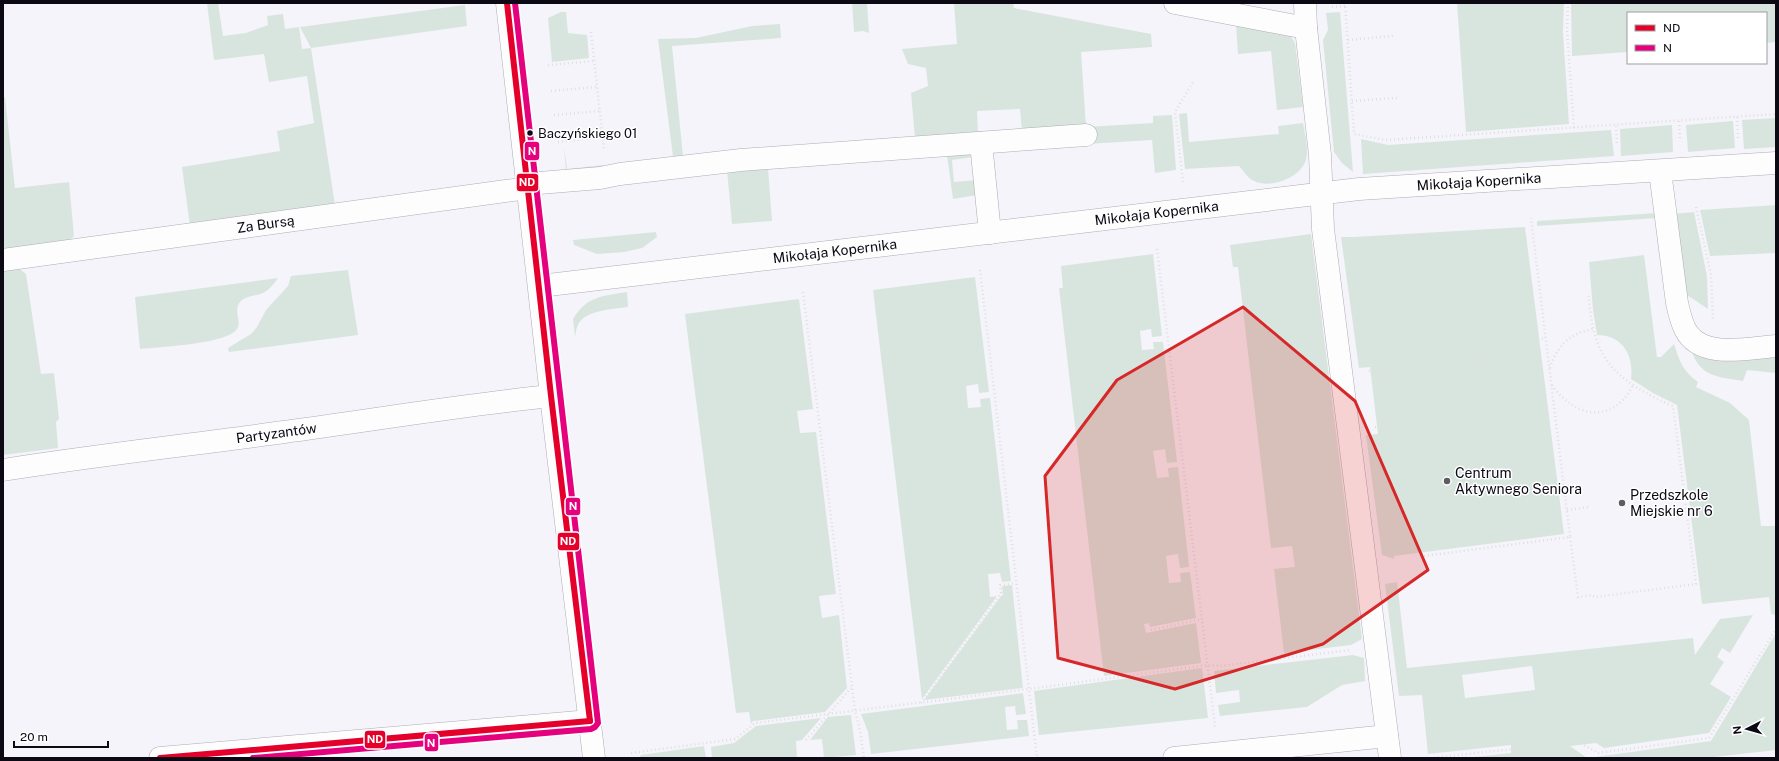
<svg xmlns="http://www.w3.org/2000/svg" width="1779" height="761" font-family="'Public Sans',sans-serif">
	<rect width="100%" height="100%" fill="#f5f4fa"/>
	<g fill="#d8e5df" fill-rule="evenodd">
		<polygon points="207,3 218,3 223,36 246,33 268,25 267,16 283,14 285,29 299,27 302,49 311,48 300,27 465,5 467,26 311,48 335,205 190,226 182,167 280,151 277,131 314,123 307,76 269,82 264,54 214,60"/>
		<polygon points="852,3 867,3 869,33 863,31 854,32"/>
		<polygon points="954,3 1013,3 1014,8 1151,34 1152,47 1081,52 1086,127 1153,123 1153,116 1172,115 1176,170 1155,173 1152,140 1088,144 1022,132 1020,109 977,111 978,135 915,138 911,93 928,86 926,68 908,64 902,49 957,44"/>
		<polygon points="1457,3 1564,3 1563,32 1569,124 1466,132"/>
		<polygon points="1571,3 1776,3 1776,42 1766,43 1766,13 1628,13 1628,52 1572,56"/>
		<polygon points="561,12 566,12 568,33 587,35 589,58 552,62 548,18"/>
		<polygon points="1340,12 1353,172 1342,163 1334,152 1323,40 1328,30 1326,13"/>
		<polygon points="780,24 781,38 672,46 683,156 673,157 658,39 696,38 752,26"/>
		<polygon points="1236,24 1290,35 1295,43 1303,107 1277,110 1271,51 1238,54"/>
		<polygon points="5,97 15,188 69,182 74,236 67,243 3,252 3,98"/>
		<path d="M1187,113L1189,142L1279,134L1278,126L1303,123C1305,135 1309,149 1306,160C1300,178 1271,189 1254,181C1247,178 1244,171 1239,166L1185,169L1179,114Z"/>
		<polygon points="1776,118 1776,147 1744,149 1742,120"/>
		<polygon points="1733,121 1735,148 1688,152 1686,125"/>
		<polygon points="1672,125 1673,152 1621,156 1620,129"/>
		<polygon points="1611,130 1614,156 1363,174 1361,139 1388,145"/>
		<polygon points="564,146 567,169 603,165 604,170 566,172"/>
		<polygon points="971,153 974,157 952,160 954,182 976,180 977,195 953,199 947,155"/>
		<polygon points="768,168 772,221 732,224 727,170"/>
		<polygon points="1776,205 1776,253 1710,256 1700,210"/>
		<polygon points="1694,212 1707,276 1708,309 1687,295 1672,214"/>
		<polygon points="1657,213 1657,218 1537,226 1537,221"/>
		<polygon points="1525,227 1564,534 1394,556 1394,559 1382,555 1366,435 1378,434 1370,367 1359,368 1341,237 1354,237"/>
		<polygon points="656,232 657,237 642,248 624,252 597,254 574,245 573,240"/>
		<polygon points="1311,234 1362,639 1351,645 1284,653 1274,569 1295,567 1292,546 1271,548 1238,267 1233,267 1230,245"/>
		<polygon points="1153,254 1162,336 1152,337 1151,329 1140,331 1142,350 1154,349 1153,342 1163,342 1177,462 1167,463 1165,449 1153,451 1157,478 1169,477 1168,468 1178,467 1189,567 1180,568 1178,554 1166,556 1169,583 1181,582 1180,573 1190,572 1196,618 1150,627 1149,623 1144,624 1146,633 1196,623 1201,663 1104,676 1059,288 1063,288 1061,266"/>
		<path d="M1644,255L1657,357H1661L1674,344C1680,362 1682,370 1698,382L1696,387L1730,403L1749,420L1761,526H1776V615L1771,614L1769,597L1702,604L1677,405L1653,393L1631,379C1634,356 1623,335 1597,335L1593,310L1589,262Z"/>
		<polygon points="17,267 26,274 41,374 54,373 59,419 56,422 58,448 3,455 3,379 4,378 3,269"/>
		<polygon points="348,270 358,335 229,352 228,348 251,334 257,327 266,310 288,286 291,276"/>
		<polygon points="975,277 989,392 979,393 978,384 966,386 968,408 981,407 980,399 990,398 1011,581 1002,582 1000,573 988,574 990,597 997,596 922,699 873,290"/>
		<path d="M278,278C274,284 269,290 263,293C256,296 245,296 240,302C233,310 242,321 237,329C227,344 159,347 140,349L135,297Z"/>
		<path d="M627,292L628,307C615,309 584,310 578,325C576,328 576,333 575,337L573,319C587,296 602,296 627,292Z"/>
		<polygon points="799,299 813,409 797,411 800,433 816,432 836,594 819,596 822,618 839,615 847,688 825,712 753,721 751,724 749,712 736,713 685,314"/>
		<path d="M1691,348L1776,354V373L1747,370L1743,381C1719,377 1698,377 1691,348Z"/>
		<path d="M1397,582L1407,668L1693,638L1695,655L1720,619L1753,615L1730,653L1722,648L1717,657L1724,662L1710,684L1731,697L1709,733L1604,748L1596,743L1570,746L1587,758H1465L1511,753V745L1428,754L1422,695L1399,696L1385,584ZM1532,666L1535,690L1465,698L1462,675Z"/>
		<polygon points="1012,585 1023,688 924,700 1001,596 1003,595 1002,586"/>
		<polygon points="1776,633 1776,750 1705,758 1588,758 1711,741"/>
		<polygon points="1353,655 1364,658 1365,681 1342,685 1307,707 1220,716 1218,705 1240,702 1239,690 1216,693 1214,671"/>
		<polygon points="1202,668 1208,718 1039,735 1034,691"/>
		<polygon points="1023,693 1026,714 1016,715 1015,706 1005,707 1007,730 1018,729 1017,720 1027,720 1029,736 871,754 868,732 861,714"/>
		<polygon points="851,715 856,755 824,758 822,739 810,740 828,717"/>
		<polygon points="821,718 802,740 796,741 797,758 712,758 711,747 734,743 756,726"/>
		<polygon points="704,746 706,758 639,758 641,755"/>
	</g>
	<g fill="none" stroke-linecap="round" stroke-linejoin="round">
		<g stroke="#afacb5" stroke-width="23">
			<g id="minor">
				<polyline points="507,3 551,396 594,758"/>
				<polyline points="1175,3 1306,28"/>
				<polyline points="1305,3 1306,28 1320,155 1323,229 1390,758"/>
				<polyline points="981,143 990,233"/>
				<path d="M1660,171L1677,303C1679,312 1681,321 1685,329C1700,360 1749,348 1776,346"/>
				<polyline points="527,184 600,178 620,174 741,160 1086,135"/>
				<path id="s1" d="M3,260L528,188"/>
				<path id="s2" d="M540,286L1359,189L1776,163"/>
				<path id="s3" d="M3,470C97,455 190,445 284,432C373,420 462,405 551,396"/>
				<polyline points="160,758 590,721"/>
				<polyline points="1174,758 1387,736"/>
			</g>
		</g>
		<g stroke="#e0dfe1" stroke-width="2.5" stroke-dasharray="1 3" stroke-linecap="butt">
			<polyline points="1345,3 1354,134 1385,140 1776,114"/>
			<polyline points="1568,3 1567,30 1574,129"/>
			<polyline points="1332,7 1345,6"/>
			<polyline points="591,32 604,149"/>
			<polyline points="1348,40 1393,36"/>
			<polyline points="548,65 594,61"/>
			<polyline points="551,91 596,87"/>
			<polyline points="1352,101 1397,98"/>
			<polyline points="554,115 599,111"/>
			<polyline points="1737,117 1738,139"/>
			<polyline points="1679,121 1680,141"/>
			<polyline points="1616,126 1617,145"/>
			<polyline points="558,142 602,137"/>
			<polyline points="1183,182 1175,112 1193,82"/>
			<polyline points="1696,207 1711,275 1713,319"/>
			<polyline points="1157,249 1215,727"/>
			<polyline points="980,270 1037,758"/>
			<polyline points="803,292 855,711 860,730 864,758"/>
			<path d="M1550,368C1557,346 1570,333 1593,329"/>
			<polyline points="1383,370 1399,424"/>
			<polyline points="1369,371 1482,357"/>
			<path d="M1552,385C1575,418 1613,425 1633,385"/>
			<polyline points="1375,427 1405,424"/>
			<polyline points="1473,443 1492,441 1481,346 1546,338"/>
			<polyline points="1655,498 1685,495"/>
			<polyline points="1567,510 1589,507"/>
			<path d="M1570,537L1578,597L1592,595L1595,597L1696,584L1673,406C1617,381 1592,361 1589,296"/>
			<polyline points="1424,556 1570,537 1531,218"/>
			<polyline points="1151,630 1202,619"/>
			<polyline points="921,703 1001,593 1000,585 1016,583"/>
			<polyline points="806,740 851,688"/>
			<polyline points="631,753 735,739 755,723 1029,689 1207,665 1220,666 1350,650"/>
			<polyline points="1430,758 1579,742 1598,753 1709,738 1776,629"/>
		</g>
		<use href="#minor" stroke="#fefdfe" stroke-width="22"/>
		<g stroke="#fff" stroke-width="9">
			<g id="bus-1">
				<polyline points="507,3 551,396 590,721"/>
				<polyline points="160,758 590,721"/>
			</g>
		</g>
		<g stroke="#fff" stroke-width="9">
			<polyline id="bus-2" points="253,758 591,729 595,727 598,723 515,3"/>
		</g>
		<use href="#bus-1" stroke="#e4002b" stroke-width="6"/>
		<use href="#bus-2" stroke="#e5007d" stroke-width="6"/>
	</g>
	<path fill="#d62828" fill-opacity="0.2" stroke="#d62828" stroke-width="3" stroke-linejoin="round" d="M1243,307L1355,401L1428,570L1323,644L1175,689L1058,658L1045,476L1117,380Z"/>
	<circle fill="#0d0914" stroke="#fff" stroke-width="1.5" cx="530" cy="133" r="3.5"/>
	<g fill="#5e5b64" stroke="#fff" stroke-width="1.5">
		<circle cx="1447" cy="481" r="4"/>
		<circle cx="1622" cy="503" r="4"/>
	</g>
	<g text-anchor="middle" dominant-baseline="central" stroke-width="3" stroke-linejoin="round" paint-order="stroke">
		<g font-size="13" fill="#0d0914" stroke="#fff" text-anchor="start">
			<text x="538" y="133">Baczyńskiego 01</text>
		</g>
		<g font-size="14" fill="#0d0914" stroke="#fff">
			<text stroke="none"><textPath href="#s2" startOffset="945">Mikołaja Kopernika</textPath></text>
			<text stroke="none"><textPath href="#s2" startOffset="621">Mikołaja Kopernika</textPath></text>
			<text stroke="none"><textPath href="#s1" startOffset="265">Za Bursą</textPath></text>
			<text stroke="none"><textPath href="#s2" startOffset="297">Mikołaja Kopernika</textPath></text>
			<text stroke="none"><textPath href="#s3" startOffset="276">Partyzantów</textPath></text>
		</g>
		<g font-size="14" fill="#0d0914" stroke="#fff" text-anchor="start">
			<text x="1455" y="473">Centrum<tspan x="1455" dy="16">Aktywnego Seniora</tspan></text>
			<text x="1630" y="495">Przedszkole<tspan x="1630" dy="16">Miejskie nr 6</tspan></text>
		</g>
	</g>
	<g stroke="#fff" stroke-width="1.5">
		<rect x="524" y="141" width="16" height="20" rx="4" fill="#e5007d"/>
		<rect x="516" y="173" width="23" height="19" rx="4" fill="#e4002b"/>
		<rect x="565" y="497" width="16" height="19" rx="4" fill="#e5007d"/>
		<rect x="557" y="532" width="23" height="19" rx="4" fill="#e4002b"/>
		<rect x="364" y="730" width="22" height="19" rx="4" fill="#e4002b"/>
		<rect x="424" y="733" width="15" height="19" rx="4" fill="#e5007d"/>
	</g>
	<g font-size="11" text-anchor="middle" font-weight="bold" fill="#fff">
		<text x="532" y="155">N</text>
		<text x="527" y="186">ND</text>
		<text x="573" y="510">N</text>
		<text x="568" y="545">ND</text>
		<text x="375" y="743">ND</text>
		<text x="431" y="747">N</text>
	</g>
	<rect width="1779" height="761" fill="none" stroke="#0d0914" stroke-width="8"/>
	<rect x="1627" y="12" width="140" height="52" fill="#ffffff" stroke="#9e9da1"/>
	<rect x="1635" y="25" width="20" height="6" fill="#e4002b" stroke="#9e9da1"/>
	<text x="1663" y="32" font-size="12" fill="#0d0914">ND</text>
	<rect x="1635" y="45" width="20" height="6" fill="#e5007d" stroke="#9e9da1"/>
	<text x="1663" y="52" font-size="12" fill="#0d0914">N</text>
	<g transform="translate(1747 729) rotate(264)" stroke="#ffffff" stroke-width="3" paint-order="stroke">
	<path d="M0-3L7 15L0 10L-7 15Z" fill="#0d0914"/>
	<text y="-6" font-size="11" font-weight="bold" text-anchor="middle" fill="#0d0914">N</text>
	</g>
	<path d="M14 741v6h94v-6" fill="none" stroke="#0d0914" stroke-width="2"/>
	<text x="20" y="741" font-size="12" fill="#0d0914" stroke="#ffffff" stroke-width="3" paint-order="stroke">20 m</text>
</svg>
